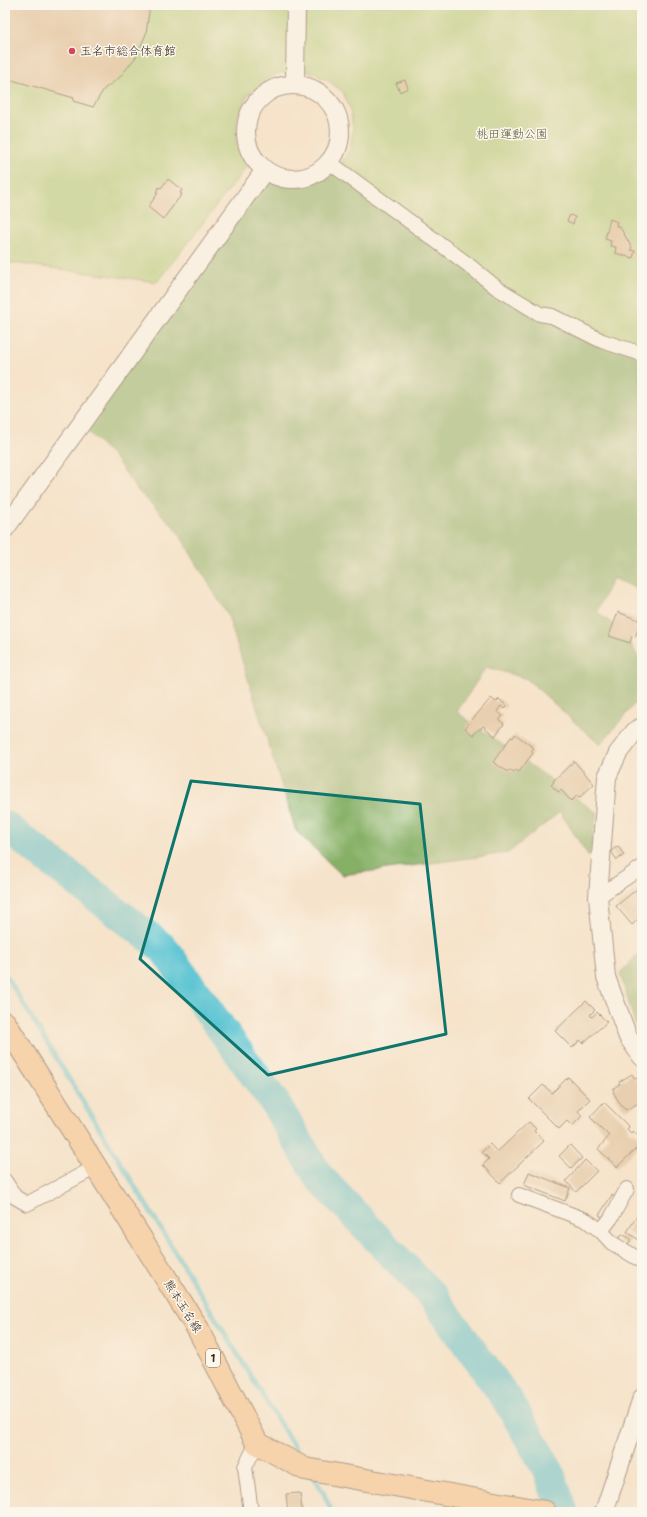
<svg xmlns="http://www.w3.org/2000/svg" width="647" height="1517" font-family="'Shantell Sans','Klee One',sans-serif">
	<rect width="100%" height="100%" fill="#fbf7ec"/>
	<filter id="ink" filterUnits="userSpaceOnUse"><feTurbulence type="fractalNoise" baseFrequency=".025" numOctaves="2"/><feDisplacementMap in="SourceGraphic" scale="8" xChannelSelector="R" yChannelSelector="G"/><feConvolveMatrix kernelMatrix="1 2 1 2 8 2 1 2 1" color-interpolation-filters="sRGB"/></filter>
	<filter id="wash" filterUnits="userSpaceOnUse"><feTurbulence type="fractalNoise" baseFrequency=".012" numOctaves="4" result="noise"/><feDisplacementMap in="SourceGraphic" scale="16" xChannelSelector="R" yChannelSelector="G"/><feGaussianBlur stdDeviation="0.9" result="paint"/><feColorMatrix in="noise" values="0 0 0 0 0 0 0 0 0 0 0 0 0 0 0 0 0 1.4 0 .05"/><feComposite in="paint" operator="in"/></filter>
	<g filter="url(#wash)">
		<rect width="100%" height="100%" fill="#f6e3cb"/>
		<polygon fill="#a9cc75" stroke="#727b4a" points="5,5 642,5 642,357 540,314 341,164 350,149 353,130 350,109 343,92 326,79 307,71 279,73 265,80 248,95 237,118 236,133 238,153 247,166 157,282 5,262"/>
		<g fill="#86b066" stroke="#606d42">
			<path d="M329,162L518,300L642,356V591L613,578L597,611L627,637L642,664V695L600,745L527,679L486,667L457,712L597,813L589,857L560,812L508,853L342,875L296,831L228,616L176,529L138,491L115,458L81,425L260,176C268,180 278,185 287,186C304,187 323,179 329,162Z"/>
			<polygon points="642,950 642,1032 635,1024 620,973"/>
		</g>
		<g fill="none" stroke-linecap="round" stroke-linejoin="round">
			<g stroke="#57c2d2" stroke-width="5">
				<polyline points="5,974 301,1458"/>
				<polyline points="313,1476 323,1492 332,1512"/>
			</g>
			<polyline stroke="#57c2d2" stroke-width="31" points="5,826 163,948 275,1103 319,1177 434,1298 509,1402 549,1472 563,1512"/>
		</g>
		<g id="blocks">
			<g fill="#d8b68e">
				<polygon points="5,5 150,5 146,34 136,57 119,78 104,89 93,107 73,101 74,98 5,78"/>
				<polygon points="405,80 408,88 400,92 396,83"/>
				<polygon points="168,179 182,190 180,193 182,194 163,219 148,207 158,193 156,192 159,187 161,188"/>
				<polygon points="570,215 575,217 573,224 567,221"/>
				<polygon points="610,219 617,222 616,226 620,227 632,248 630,250 635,251 633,258 615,253 616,247 610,246 611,241 605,239"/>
				<polygon points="618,612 641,621 635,637 632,636 630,643 609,636"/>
				<polygon points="491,698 496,702 499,699 507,706 504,709 501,706 497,711 503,716 499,720 504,724 495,736 483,726 473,735 465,728"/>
				<polygon points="515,734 534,748 531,751 533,753 519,772 516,770 514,773 509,770 508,772 493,762 511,737 513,738"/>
				<polygon points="574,761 594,784 579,798 577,796 571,801 561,790 558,792 551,785 554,782 553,781"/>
				<polygon points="618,846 624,855 617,860 611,851"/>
				<polygon points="642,885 642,921 641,922 638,919 632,925 616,906"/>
				<polygon points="586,1001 595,1010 590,1015 592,1017 597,1012 607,1022 583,1043 580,1040 572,1048 555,1031"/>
				<polygon points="632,1074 635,1079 637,1078 642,1085 642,1101 626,1110 624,1108 623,1108 613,1092 614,1091 613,1089 620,1084 619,1082"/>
				<polygon points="568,1077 590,1099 578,1111 582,1116 572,1126 567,1121 559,1129 529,1099 543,1085 552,1093"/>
				<polygon points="604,1102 629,1127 627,1129 631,1133 633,1131 642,1139 642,1143 617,1167 598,1149 609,1136 590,1117"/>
				<polygon points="529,1122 536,1129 534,1131 544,1141 500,1183 483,1165 489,1159 482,1152 490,1144 497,1152"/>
				<polygon points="570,1145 582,1158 571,1168 559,1156"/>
				<polygon points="585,1160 597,1171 576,1192 566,1181"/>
				<polygon points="529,1172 570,1188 565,1201 524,1185"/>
				<polygon points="612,1195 619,1200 605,1219 599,1215"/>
				<polygon points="642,1208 642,1242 627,1232"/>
				<polygon points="622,1234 631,1239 627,1246 618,1240"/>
				<polygon points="300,1493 302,1510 288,1512 286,1494"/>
			</g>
		</g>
	</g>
	<g filter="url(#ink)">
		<use href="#blocks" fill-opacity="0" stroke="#574638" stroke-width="1"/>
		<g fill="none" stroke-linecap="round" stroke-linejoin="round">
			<g stroke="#574638" stroke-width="16">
				<g id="minor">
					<polyline points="329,162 466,263 497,288 540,314 552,316 602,341 642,354"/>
					<polyline points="598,897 642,867"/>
					<polyline points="5,1181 15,1197 27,1204 96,1167"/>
					<polyline points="519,1195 586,1220 601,1231 612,1243 642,1261"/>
					<polyline points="601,1231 611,1218 627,1189"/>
					<polyline points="251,1512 245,1467 257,1443"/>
				</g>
			</g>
			<g stroke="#574638" stroke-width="20">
				<g id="tertiary">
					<polyline points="295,84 296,5"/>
					<circle cx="293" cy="132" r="47"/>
					<polyline points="5,529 265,170"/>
					<polyline points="642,727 635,731 618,753 607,777 598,897 606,977 628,1037 642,1057"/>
					<polyline points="604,1512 642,1398"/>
				</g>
			</g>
			<g stroke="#574638" stroke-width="24">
				<polyline id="primary" points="5,1023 198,1329 257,1443 305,1469 545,1512"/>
			</g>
			<use href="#minor" stroke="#fff" stroke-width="14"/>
			<use href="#tertiary" stroke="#fff" stroke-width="18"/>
			<use href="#primary" stroke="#f6be86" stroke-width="22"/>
		</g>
	</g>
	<path d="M0 0H647V1517H0ZM191,781L420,804L446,1034L268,1075L140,959Z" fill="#f6e3cb" fill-opacity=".55" fill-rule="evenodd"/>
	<path fill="none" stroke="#0f766e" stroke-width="3" stroke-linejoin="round" d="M191,781L420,804L446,1034L268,1075L140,959Z"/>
	<circle fill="#d1495b" stroke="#fbf7ec" stroke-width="1.5" cx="72" cy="51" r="4"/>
	<g text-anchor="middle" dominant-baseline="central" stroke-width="3" stroke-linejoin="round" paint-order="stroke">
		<rect fill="#fbf7ec" stroke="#75685c" stroke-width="1" x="206" y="1349" width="14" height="18" rx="3"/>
		<g font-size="11" font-weight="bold" fill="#3b2a1e">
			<text x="213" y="1358">1</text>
		</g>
		<g font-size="12" fill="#3b2a1e" stroke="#fbf7ec" text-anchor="start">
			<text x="80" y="51">玉名市総合体育館</text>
		</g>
		<g font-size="12" fill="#5c5b38" stroke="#fbf7ec">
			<text x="512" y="134">桃田運動公園</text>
		</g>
		<g font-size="12" fill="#3b2a1e" stroke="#fbf7ec">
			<text transform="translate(183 1306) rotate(58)">熊本玉名線</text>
		</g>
	</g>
	<rect width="647" height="1517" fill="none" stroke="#fbf7ec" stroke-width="20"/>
</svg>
